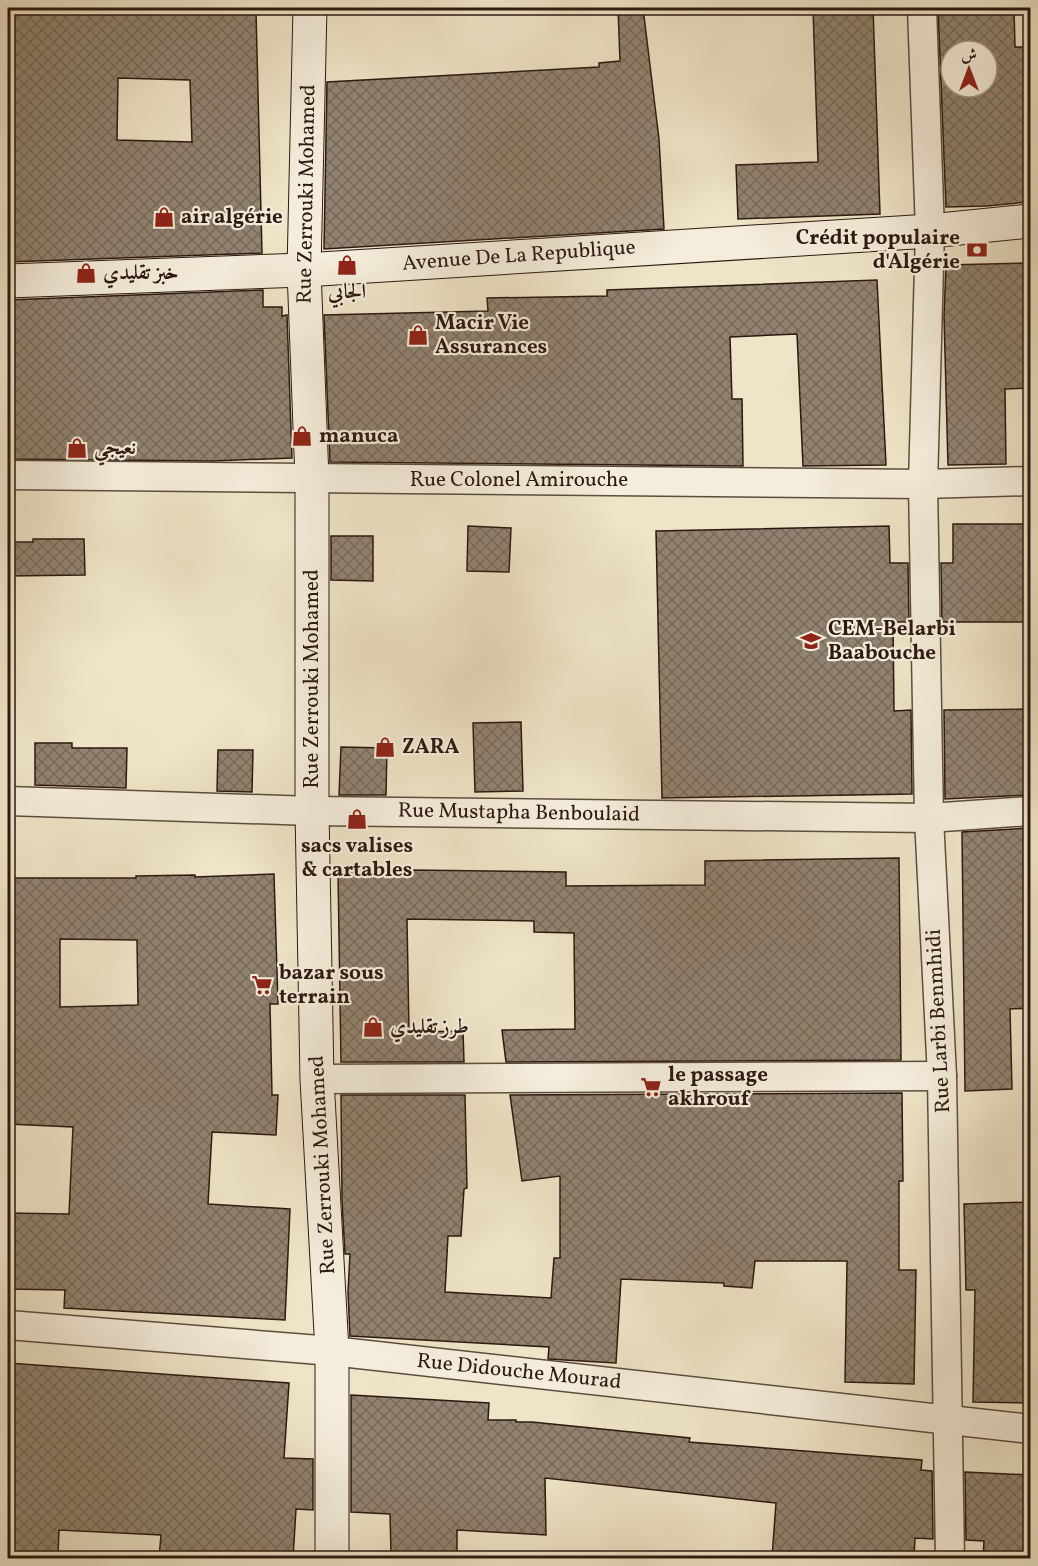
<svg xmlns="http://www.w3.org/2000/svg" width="1038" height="1566" font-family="Vollkorn,Amiri,serif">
	<defs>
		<pattern id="building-cross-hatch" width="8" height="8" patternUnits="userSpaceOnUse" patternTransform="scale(1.5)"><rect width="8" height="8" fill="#918370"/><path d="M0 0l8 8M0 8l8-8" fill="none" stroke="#776a5b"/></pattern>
	</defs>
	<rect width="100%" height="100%" fill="#eee4c7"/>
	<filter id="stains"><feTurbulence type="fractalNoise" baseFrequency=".00333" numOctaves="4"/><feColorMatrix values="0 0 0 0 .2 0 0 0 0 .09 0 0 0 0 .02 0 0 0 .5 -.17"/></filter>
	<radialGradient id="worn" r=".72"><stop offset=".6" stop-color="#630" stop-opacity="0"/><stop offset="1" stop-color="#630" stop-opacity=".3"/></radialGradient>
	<g fill="url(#building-cross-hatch)" stroke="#2d1911" stroke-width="1.5" fill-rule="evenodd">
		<path d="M8,8H165V14L256,12L262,253L8,262ZM118,78L190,80L192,142L117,140Z"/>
		<polygon points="618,8 643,8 659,139 664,229 324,249 327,82 599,67 599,63 620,61"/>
		<polygon points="813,8 873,8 880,214 738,219 736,165 818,162"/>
		<path d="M938,8H1014L1015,47H1030V110H1026L1027,202L987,206L946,207ZM951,51H987V87H951Z"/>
		<polygon points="1030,263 1030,388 1005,389 1006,464 948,465 944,316 946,265"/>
		<polygon points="877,280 886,465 803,466 797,334 730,337 732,399 742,399 743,466 330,462 324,315 488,311 487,298 607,296 607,290"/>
		<polygon points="263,290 263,307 282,307 282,316 287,315 292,458 213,461 8,459 8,300"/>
		<polygon points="953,524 1030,524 1030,622 942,622 941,563 953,563"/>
		<polygon points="468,526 511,528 509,572 467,571"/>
		<polygon points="889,526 890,563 908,563 909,622 893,622 894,711 911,710 912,794 662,798 656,531"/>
		<polygon points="331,536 373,536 373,581 331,580"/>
		<polygon points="33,539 84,539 85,575 8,576 8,542 33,542"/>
		<polygon points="1030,709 1030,795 945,799 944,710"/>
		<polygon points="521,722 523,791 475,792 473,723"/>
		<polygon points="35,743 72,743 72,748 127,748 126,788 35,785"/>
		<polygon points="341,747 387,748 386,795 339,795"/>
		<polygon points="218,750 253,750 252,792 217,791"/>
		<polygon points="1030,828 1030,1008 1010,1009 1012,1089 965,1091 962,832"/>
		<polygon points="899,858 901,1060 506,1062 502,1030 575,1029 574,933 534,932 534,921 407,919 409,1032 463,1031 464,1062 341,1062 338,872 411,870 566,872 566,886 705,885 705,861"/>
		<path d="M274,874L278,1004H270L272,1095H278L276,1135L212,1132L208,1204L290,1209L285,1320L64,1308L65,1290L8,1289V1213L69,1214L73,1127L8,1124V878H136V876L195,875V877ZM60,939L137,940L138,1005L60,1007Z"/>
		<polygon points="902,1093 903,1181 899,1181 899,1270 916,1270 914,1384 845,1382 847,1261 755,1261 752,1288 724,1286 724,1283 621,1279 616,1363 548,1359 549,1347 350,1336 348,1292 350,1254 345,1254 342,1200 341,1095 465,1095 467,1188 464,1189 461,1236 448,1236 445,1292 551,1298 554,1258 560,1258 560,1176 522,1181 510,1095"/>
		<polygon points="1030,1202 1030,1403 973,1402 975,1290 966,1290 964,1204"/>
		<polygon points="8,1363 289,1383 284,1458 313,1459 313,1510 296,1509 293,1558 159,1558 161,1535 59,1530 58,1554 8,1551"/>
		<polygon points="351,1395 489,1403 488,1420 516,1420 516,1422 532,1422 690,1438 689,1442 922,1460 921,1470 932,1471 933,1539 915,1538 914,1558 772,1558 776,1503 545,1478 546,1535 457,1530 457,1558 407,1558 407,1553 391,1553 390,1514 351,1512"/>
		<polygon points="965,1472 1030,1475 1030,1558 983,1558 984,1541 966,1540"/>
	</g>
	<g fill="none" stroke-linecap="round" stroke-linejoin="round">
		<g stroke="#5d4c3e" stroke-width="31">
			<g id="street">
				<polyline points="922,8 930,231 923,484 929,818 942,1076 950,1558"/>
				<polyline points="8,475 923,484 1030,481"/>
				<polyline points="8,801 312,811 929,818 1030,811"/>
				<polyline points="317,1079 942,1076"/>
				<polyline points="8,1325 332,1351 1030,1429"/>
			</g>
		</g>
		<g stroke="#2d1911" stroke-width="35">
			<g id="secondary">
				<polyline points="310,8 304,270 312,479 312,811 317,1079 332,1351 332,1558"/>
				<polyline points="8,281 304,270 930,231 1030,221"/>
			</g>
		</g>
		<use href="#street" stroke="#f4eddb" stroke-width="28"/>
		<use href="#secondary" stroke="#f4eddb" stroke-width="33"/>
	</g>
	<defs>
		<g id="shop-bare" transform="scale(1.62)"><path d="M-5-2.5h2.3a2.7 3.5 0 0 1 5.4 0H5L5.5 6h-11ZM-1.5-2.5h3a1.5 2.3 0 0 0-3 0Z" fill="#8f2418" stroke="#f4eddb" stroke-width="2.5" paint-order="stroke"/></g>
		<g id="bank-bare" transform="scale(1.62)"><path d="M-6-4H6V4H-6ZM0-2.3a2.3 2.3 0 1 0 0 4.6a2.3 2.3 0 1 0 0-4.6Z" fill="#8f2418" stroke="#f4eddb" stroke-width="2.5" paint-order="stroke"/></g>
		<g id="school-bare" transform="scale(1.62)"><path d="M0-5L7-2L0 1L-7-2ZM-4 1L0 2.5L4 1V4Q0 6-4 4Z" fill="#8f2418" stroke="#f4eddb" stroke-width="2.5" paint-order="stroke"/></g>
		<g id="supermarket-bare" transform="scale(1.62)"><path d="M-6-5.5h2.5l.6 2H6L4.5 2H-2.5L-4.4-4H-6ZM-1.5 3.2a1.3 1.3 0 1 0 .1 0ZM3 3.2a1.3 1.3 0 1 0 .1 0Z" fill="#8f2418" stroke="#f4eddb" stroke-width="2.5" paint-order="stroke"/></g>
	</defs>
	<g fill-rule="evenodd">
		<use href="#shop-bare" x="164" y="217"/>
		<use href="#bank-bare" x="977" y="250"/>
		<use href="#shop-bare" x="347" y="265"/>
		<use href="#shop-bare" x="86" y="273"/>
		<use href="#shop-bare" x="418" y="335"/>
		<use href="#shop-bare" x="302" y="436"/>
		<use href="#shop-bare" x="77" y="448"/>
		<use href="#school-bare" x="811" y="641"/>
		<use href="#shop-bare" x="385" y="747"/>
		<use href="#shop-bare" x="357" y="819"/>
		<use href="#supermarket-bare" x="262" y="985"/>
		<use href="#shop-bare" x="373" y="1027"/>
		<use href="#supermarket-bare" x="651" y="1087"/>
	</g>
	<g text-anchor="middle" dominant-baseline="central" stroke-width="4.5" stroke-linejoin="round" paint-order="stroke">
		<g font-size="21" fill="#2d1911" stroke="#f4eddb">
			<text transform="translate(307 194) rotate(-89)">Rue Zerrouki Mohamed</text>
			<text transform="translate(519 256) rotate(-4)">Avenue De La Republique</text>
			<text x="519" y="480">Rue Colonel Amirouche</text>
			<text transform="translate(312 679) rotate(-90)">Rue Zerrouki Mohamed</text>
			<text transform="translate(519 813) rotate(1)">Rue Mustapha Benboulaid</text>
			<text transform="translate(939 1021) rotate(-93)">Rue Larbi Benmhidi</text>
			<text transform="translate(323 1165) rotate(-93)">Rue Zerrouki Mohamed</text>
			<text transform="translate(519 1372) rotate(6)">Rue Didouche Mourad</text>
		</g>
		<g font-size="21" font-weight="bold" fill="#2d1911" stroke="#f4eddb" text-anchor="start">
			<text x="181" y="217">air algérie</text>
			<text x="960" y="238" text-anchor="end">Crédit populaire<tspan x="960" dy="24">d'Algérie</tspan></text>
			<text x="103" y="273">خبز تقليدي</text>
			<text x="347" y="292" text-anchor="middle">الجابي</text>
			<text x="435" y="323">Macir Vie<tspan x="435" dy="24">Assurances</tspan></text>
			<text x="319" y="436">manuca</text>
			<text x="94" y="448">نعيجي</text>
			<text x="828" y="629">CEM-Belarbi<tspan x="828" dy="24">Baabouche</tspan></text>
			<text x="402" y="747">ZARA</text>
			<text x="357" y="846" text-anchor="middle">sacs valises<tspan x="357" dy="24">&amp; cartables</tspan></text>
			<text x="279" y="973">bazar sous<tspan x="279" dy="24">terrain</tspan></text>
			<text x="390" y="1027">طرز تقليدي</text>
			<text x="668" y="1075">le passage<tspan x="668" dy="24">akhrouf</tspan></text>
		</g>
	</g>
	<rect width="1038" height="1566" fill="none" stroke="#eee4c7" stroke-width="30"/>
	<rect x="9" y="9" width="1020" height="1548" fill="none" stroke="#2d1911" stroke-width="3"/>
	<rect x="15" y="15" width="1008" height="1536" fill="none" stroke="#2d1911" stroke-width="1.5"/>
	<g transform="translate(969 69)"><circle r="28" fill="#f4eddb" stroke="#a4988a" stroke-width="1.5"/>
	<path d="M0-4.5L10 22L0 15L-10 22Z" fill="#8f2418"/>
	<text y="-9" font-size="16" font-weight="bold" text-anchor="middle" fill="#2d1911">ش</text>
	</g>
	<rect width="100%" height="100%" filter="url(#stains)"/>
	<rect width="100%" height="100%" fill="url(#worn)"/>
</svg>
